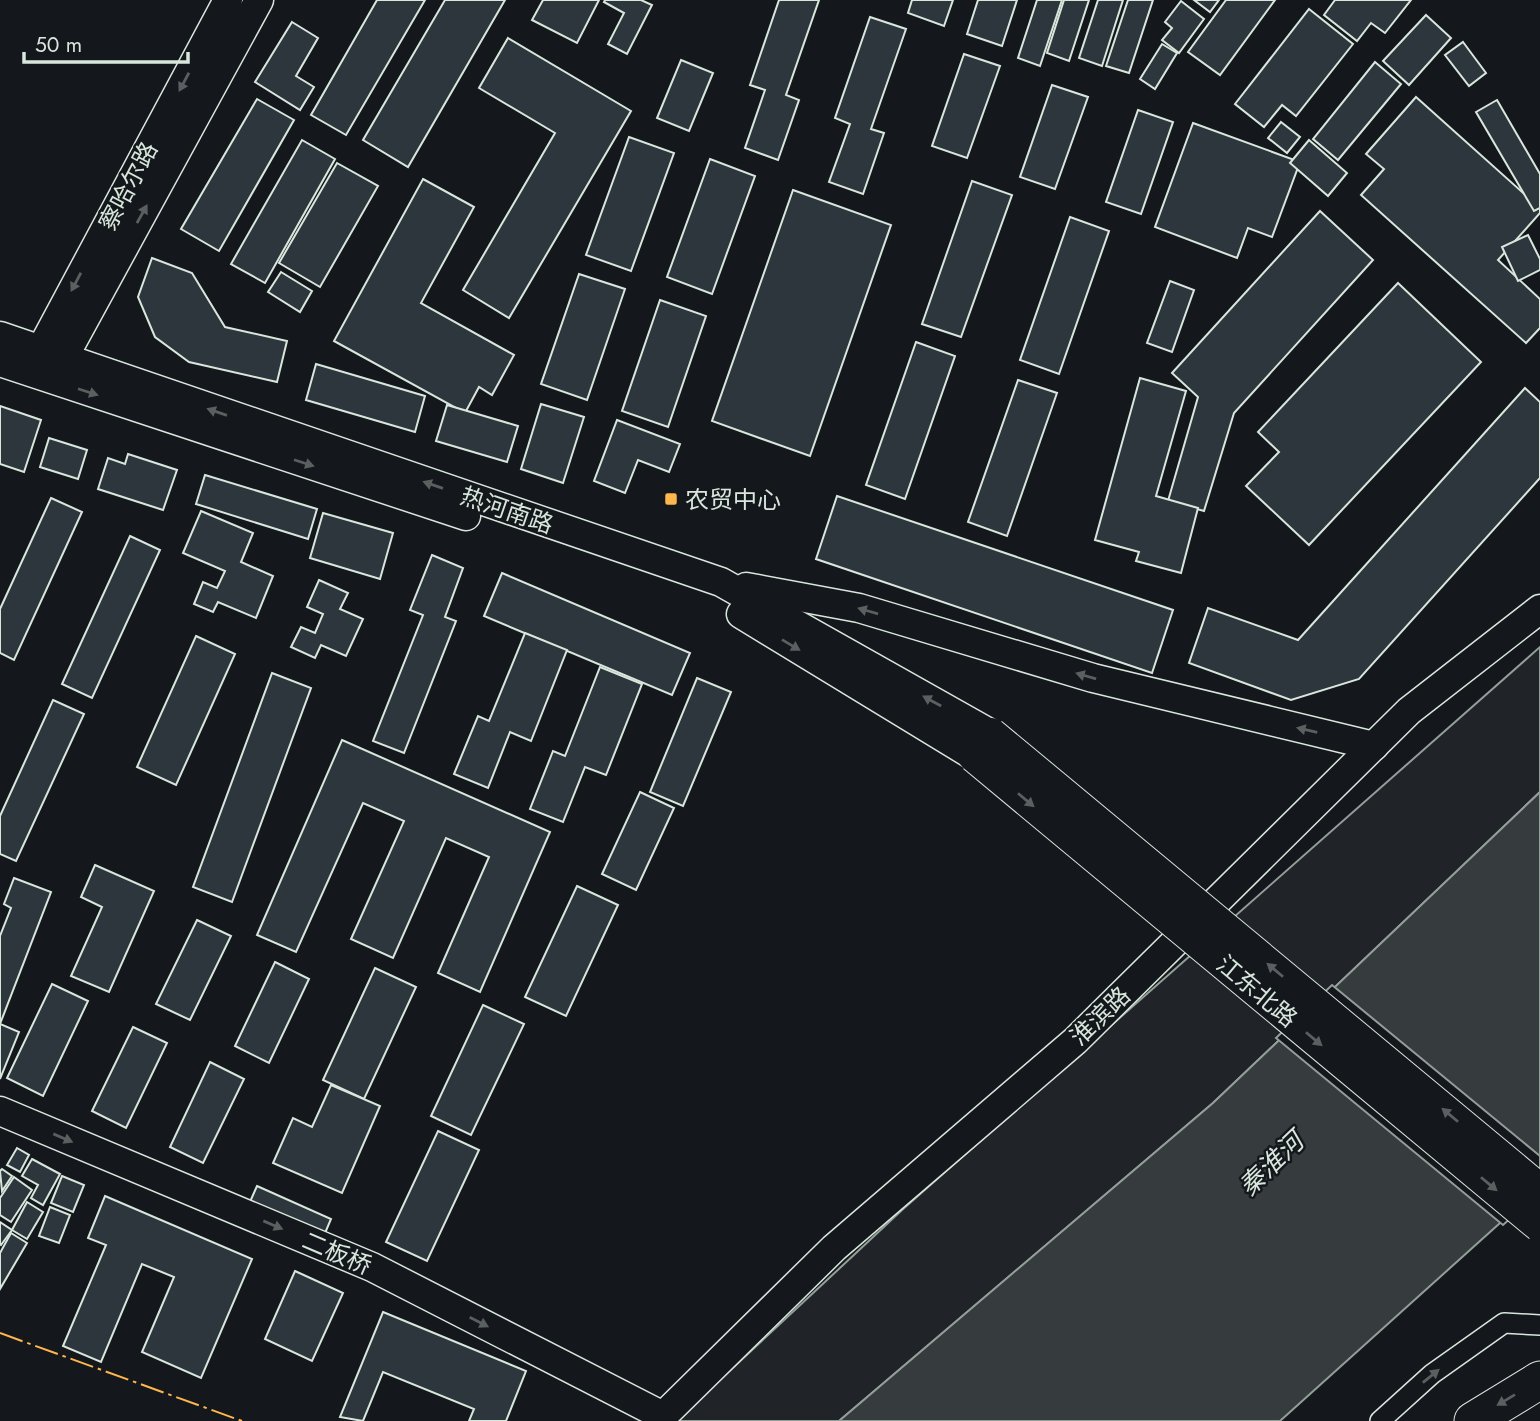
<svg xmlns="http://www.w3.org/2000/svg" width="1540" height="1421" font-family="Jost,'Noto Sans SC',sans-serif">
	<rect width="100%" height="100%" fill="#14181c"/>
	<polygon fill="#202428" stroke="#939e99" stroke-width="2" points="1540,647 1540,792 1213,1103 839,1421 676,1421 902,1210"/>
	<polygon fill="#363b3e" stroke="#939e99" stroke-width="2" points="1540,792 1540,1187 1280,1421 839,1421 1213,1103"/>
	<polygon fill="#14181c" stroke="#939e99" stroke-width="2" points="1332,985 1540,1156 1540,1192 1503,1225 1276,1038"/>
	<g fill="#2c363c" stroke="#d8e6dc" stroke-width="2">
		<polygon points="377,0 425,0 346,135 311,115"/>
		<polygon points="445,0 505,0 408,167 363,140"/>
		<polygon points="543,0 599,0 577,43 532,20"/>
		<polygon points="605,0 641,0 652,5 627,54 608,44 624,13 604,2"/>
		<polygon points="779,0 819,0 786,95 799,100 778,160 745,148 765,90 750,85"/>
		<polygon points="912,0 953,0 944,26 908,13"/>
		<polygon points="978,0 1017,0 1002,46 967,34"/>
		<polygon points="1037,0 1062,0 1040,66 1018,58"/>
		<polygon points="1064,0 1089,0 1069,61 1047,53"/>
		<polygon points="1098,0 1123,0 1102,66 1079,58"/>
		<polygon points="1128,0 1153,0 1129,73 1106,66"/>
		<polygon points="1194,0 1219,0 1210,12"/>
		<polygon points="1226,0 1275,0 1220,75 1188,52"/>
		<polygon points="1335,0 1411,0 1385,33 1371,23 1357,41 1324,15"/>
		<polygon points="1181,1 1204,19 1179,53 1162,40 1172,28 1165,22"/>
		<polygon points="1309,9 1353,44 1296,116 1282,105 1264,127 1235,104"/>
		<polygon points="1426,15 1451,38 1409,85 1383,61"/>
		<polygon points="870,17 906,29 871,129 884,133 863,194 829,182 850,124 835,118"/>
		<polygon points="292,22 318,38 296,76 314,87 300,110 255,82"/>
		<polygon points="508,38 631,111 509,318 463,290 555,133 479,88"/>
		<polygon points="1463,42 1486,73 1469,86 1445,55"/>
		<polygon points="1162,44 1177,53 1155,89 1140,79"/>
		<polygon points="964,54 1000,66 967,158 932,146"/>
		<polygon points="681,60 713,73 689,131 657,118"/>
		<polygon points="1375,62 1401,84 1338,160 1313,139"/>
		<polygon points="1052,85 1088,97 1055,189 1020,177"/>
		<polygon points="1416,97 1540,208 1540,213 1498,260 1540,299 1540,328 1526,343 1361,195 1384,169 1366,154"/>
		<polygon points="257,99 294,120 219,251 181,229"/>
		<polygon points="1497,100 1540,174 1540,208 1534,211 1476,112"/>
		<polygon points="1138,110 1173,122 1141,214 1106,202"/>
		<polygon points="1281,122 1300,137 1287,153 1268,138"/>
		<polygon points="1193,123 1300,162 1272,237 1248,228 1237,258 1155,227"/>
		<polygon points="629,137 674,153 631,271 586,255"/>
		<polygon points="302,140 335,159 265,283 231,264"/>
		<polygon points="1309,140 1347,173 1328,196 1290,163"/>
		<polygon points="710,159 755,176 712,294 667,277"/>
		<polygon points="337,163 378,186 320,287 279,263"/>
		<polygon points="423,179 474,207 421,303 514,355 492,395 479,387 465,413 334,341"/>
		<polygon points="972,181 1012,195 961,337 922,324"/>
		<polygon points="793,190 891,225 810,456 712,421"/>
		<polygon points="1320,211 1373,260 1234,413 1204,511 1168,501 1198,397 1172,373"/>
		<polygon points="1070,217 1109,231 1059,374 1020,360"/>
		<polygon points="1528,235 1540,259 1540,270 1518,281 1502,247"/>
		<polygon points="152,258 192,273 225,327 287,341 277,382 189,362 155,337 138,297"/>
		<polygon points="281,272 312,291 300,312 268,292"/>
		<polygon points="579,274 625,289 587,400 541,384"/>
		<polygon points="1170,281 1194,290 1172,352 1147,343"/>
		<polygon points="1398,283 1481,362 1309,545 1246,486 1279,452 1258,432"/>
		<polygon points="660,300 706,316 668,427 622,411"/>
		<polygon points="916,342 955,356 905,499 866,485"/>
		<polygon points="316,364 425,396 415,432 306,400"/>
		<polygon points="1140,378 1186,391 1156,496 1198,508 1181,573 1136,561 1139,552 1095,540"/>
		<polygon points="1018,380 1057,393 1007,536 968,522"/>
		<polygon points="1525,388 1540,402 1540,478 1359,679 1291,700 1189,663 1208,608 1298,640"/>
		<polygon points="541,404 584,417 563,483 521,469"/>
		<polygon points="447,405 518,426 507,462 436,441"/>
		<polygon points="0,406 41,420 24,472 0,464"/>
		<polygon points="617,420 680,444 669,472 638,460 625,493 594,481"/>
		<polygon points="49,438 87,450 78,479 40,467"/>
		<polygon points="128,454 177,470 163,510 98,489 108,458 125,464"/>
		<polygon points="205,475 317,509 308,539 196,504"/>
		<polygon points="837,496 1173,610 1152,673 816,559"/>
		<polygon points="51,498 82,512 14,660 0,653 0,609"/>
		<polygon points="201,511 253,533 241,562 273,576 256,618 218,602 213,612 194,604 203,582 217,588 225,571 183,553"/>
		<polygon points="323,513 393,533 380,579 310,558"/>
		<polygon points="130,536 160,550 92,698 62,684"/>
		<polygon points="432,555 463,568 445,617 456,621 404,753 373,741 423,615 410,610"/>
		<polygon points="502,573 690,653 672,695 484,616"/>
		<polygon points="319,580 348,593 340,609 363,619 346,656 321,645 315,658 291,647 301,627 315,633 323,614 307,607"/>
		<polygon points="525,633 567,650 531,741 510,732 488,788 454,774 478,716 489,721"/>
		<polygon points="196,636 235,654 176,785 137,767"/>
		<polygon points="600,667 642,684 606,775 585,767 563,822 530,809 553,751 565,756"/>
		<polygon points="272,673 311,688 232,902 193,887"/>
		<polygon points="697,678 731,692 683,806 650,792"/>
		<polygon points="53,700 84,714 16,861 0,854 0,816"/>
		<polygon points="342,740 550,832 480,992 438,973 489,857 446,838 393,958 351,939 404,821 363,803 296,952 257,935"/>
		<polygon points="640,792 674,808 636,890 602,874"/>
		<polygon points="95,865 154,891 109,992 71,976 102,907 81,897"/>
		<polygon points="14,878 51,892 0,1024 19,1032 0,1079 0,936 11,908 4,904"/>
		<polygon points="577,886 618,905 566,1016 525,997"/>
		<polygon points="197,920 231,936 190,1020 156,1004"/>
		<polygon points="275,962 309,979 269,1063 235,1046"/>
		<polygon points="375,968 416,987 364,1099 323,1080"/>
		<polygon points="52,984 88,1001 43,1096 7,1078"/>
		<polygon points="483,1005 524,1024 471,1135 431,1116"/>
		<polygon points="133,1027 167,1043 126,1128 92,1111"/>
		<polygon points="210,1062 244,1079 203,1163 170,1147"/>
		<polygon points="331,1085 380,1106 342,1193 273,1163 293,1118 312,1127"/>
		<polygon points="438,1131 479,1150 427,1261 386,1242"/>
		<polygon points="17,1148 29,1155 20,1172 7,1165"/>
		<polygon points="32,1159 60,1174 43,1205 31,1198 38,1185 22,1176"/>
		<polygon points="2,1169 12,1176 2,1191 0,1171"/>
		<polygon points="62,1176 84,1185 73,1212 51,1203"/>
		<polygon points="14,1177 32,1190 11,1222 0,1215 0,1198"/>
		<polygon points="257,1186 331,1219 323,1238 249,1204"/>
		<polygon points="105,1196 252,1259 201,1378 142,1352 174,1277 142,1264 101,1362 63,1346 106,1245 88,1238"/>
		<polygon points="27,1202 43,1212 27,1239 12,1230"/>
		<polygon points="50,1207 70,1215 59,1243 39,1236"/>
		<polygon points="0,1222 12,1230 1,1245 0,1244"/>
		<polygon points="11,1233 27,1243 0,1289 0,1253"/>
		<polygon points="295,1271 343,1293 312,1361 265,1339"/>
		<polygon points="383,1312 526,1371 506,1421 469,1421 474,1409 383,1372 363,1421 340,1417"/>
	</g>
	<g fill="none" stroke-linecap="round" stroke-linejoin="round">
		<g stroke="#d8e6dc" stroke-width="22">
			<polyline id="street" points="1380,1421 1432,1374 1504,1323 1540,1325"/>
		</g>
		<g stroke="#d8e6dc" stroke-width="31">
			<g id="secondary">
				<polyline points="0,336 721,582 991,734"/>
				<polyline points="0,362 466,516"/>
				<polyline points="31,368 228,0"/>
				<polyline points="54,375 259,0"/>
				<polyline points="746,587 859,608 1093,678 1374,746"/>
				<polyline points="741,614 974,756"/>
				<polyline points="0,1111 372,1267 663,1416"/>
				<polyline points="658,1421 834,1248 1075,1041 1409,711 1540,609"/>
			</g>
		</g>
		<g stroke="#d8e6dc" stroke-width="39">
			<polyline id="highway" points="1473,1421 1540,1380"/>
		</g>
		<use href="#street" stroke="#14181c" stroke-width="19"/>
		<use href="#secondary" stroke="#14181c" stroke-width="28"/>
		<use href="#highway" stroke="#14181c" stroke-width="37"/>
		<g stroke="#d8e6dc" stroke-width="34" stroke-linecap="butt">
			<g id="primary-bridge">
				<polyline points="991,734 1540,1190"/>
				<polyline points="974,756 1540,1226"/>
			</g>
		</g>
		<use href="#primary-bridge" stroke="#14181c" stroke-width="32"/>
		<polyline stroke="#ffb74d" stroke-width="2" stroke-dasharray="24 5 3.5 5" stroke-linecap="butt" points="0,1333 242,1421"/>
	</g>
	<defs><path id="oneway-solid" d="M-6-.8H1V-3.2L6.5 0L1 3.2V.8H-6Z" transform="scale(1.75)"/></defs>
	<g fill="#59605f">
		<use href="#oneway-solid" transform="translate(184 82) rotate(118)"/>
		<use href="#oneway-solid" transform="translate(142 214) rotate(-61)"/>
		<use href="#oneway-solid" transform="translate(76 282) rotate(118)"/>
		<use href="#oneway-solid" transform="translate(88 392) rotate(18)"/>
		<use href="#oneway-solid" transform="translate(217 412) rotate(-161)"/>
		<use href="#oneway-solid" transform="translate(304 463) rotate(18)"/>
		<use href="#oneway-solid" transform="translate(433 485) rotate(-161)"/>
		<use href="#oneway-solid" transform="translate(868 611) rotate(-164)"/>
		<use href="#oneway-solid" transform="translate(791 645) rotate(31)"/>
		<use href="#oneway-solid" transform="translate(1086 676) rotate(-164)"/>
		<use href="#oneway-solid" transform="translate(932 701) rotate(-151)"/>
		<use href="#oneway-solid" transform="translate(1307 730) rotate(-167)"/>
		<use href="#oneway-solid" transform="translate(1026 800) rotate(40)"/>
		<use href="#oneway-solid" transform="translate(1275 970) rotate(-140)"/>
		<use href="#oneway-solid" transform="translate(1314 1039) rotate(40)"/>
		<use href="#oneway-solid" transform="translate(1450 1115) rotate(-140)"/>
		<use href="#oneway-solid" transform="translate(63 1138) rotate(23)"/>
		<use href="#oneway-solid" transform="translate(1489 1184) rotate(40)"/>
		<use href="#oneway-solid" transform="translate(273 1225) rotate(23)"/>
		<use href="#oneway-solid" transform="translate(479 1322) rotate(27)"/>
		<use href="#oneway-solid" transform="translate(1431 1376) rotate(-39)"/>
		<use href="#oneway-solid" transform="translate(1506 1400) rotate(149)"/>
	</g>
	<rect fill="#ffb74d" stroke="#14181c" stroke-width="2.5" x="664" y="492" width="14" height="14" rx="3.5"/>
	<g text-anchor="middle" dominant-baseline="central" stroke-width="5" stroke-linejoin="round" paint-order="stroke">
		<g font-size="24" fill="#d8e6dc" stroke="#14181c">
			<text transform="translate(128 186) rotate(-62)">察哈尔路</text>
			<text transform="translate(507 510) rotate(19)">热河南路</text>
			<text transform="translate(1257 991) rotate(40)">江东北路</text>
			<text transform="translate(1100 1016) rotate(-44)">淮滨路</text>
			<text transform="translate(337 1253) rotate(23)">二板桥</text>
		</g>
		<g font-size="24" fill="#d8e6dc" stroke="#14181c" text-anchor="start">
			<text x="685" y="499">农贸中心</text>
		</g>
		<g font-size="26" font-style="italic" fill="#d8e6dc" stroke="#14181c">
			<text transform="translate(1271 1164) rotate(-44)">秦淮河</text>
		</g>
	</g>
	<path d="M24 52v10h164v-10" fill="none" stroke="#d8e6dc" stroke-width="3.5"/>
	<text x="35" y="52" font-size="21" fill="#d8e6dc" stroke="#14181c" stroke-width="5" paint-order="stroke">50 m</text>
</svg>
